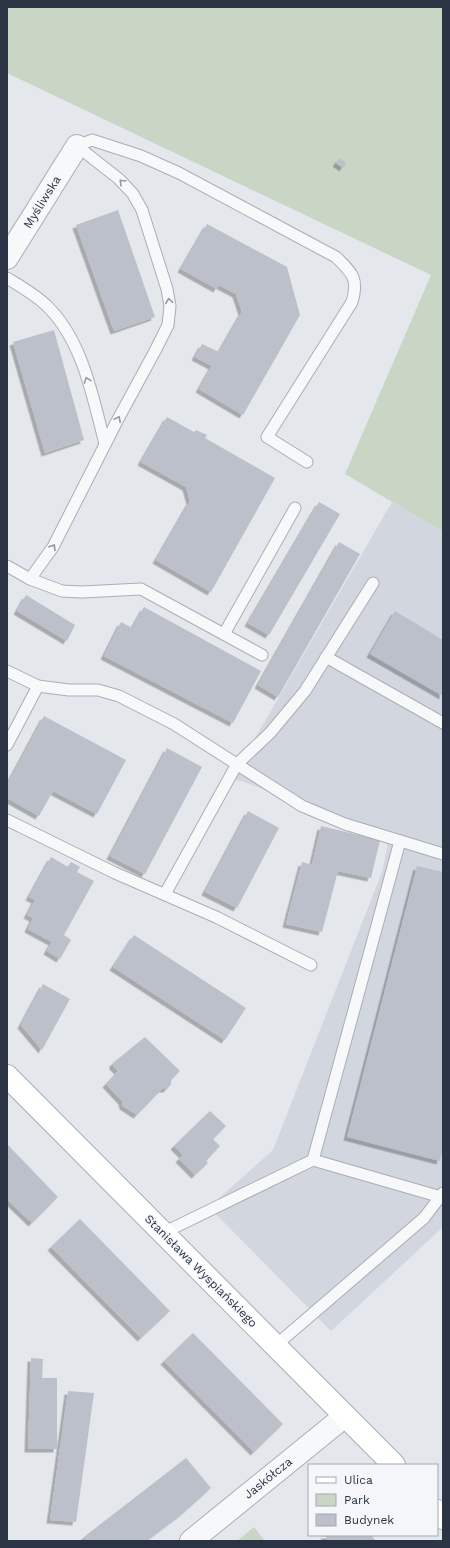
<svg xmlns="http://www.w3.org/2000/svg" width="450" height="1548" font-family="'Work Sans',sans-serif">
	<defs>
		<filter id="shadow"><feDropShadow dx="-3.5" dy="3.5" stdDeviation="0" flood-color="#0004"/></filter>
	</defs>
	<rect width="100%" height="100%" fill="#e4e7ec"/>
	<polygon fill="#d2d6de" points="392,502 443,532 443,1227 331,1331 209,1207 273,1150 382,872 390,833 232,778"/>
	<g fill="#c9d6c5">
		<polygon points="7,7 443,7 443,532 345,474 431,275 7,73"/>
		<polygon points="254,1527 265,1541 237,1541"/>
	</g>
	<g fill="#bbc0ca" filter="url(#shadow)">
		<polygon points="340,158 346,163 343,168 336,163"/>
		<polygon points="118,210 155,317 114,331 76,225"/>
		<polygon points="207,224 287,267 300,315 243,415 199,389 212,366 195,357 202,344 219,352 242,312 236,294 219,285 217,289 181,269"/>
		<polygon points="54,330 84,440 45,453 13,342"/>
		<polygon points="167,417 194,432 196,430 207,435 205,438 275,478 211,592 156,560 190,501 186,487 141,462"/>
		<polygon points="319,502 340,514 269,635 248,623"/>
		<polygon points="339,542 360,554 278,697 258,685"/>
		<polygon points="26,595 75,625 67,641 17,611"/>
		<polygon points="144,607 261,671 233,723 104,656 121,622 132,628"/>
		<polygon points="395,611 443,640 443,696 370,654"/>
		<polygon points="44,716 126,760 97,814 53,791 39,816 7,798 7,785"/>
		<polygon points="167,748 202,767 145,874 110,856"/>
		<polygon points="248,811 279,828 237,908 205,892"/>
		<polygon points="321,826 380,840 371,878 338,871 322,932 286,924 302,862 312,865"/>
		<polygon points="51,857 68,867 71,862 80,867 77,872 94,881 64,935 71,940 60,959 47,951 52,942 28,929 33,918 27,915 35,900 29,897"/>
		<polygon points="417,866 443,872 443,1149 440,1161 347,1137"/>
		<polygon points="134,935 246,1008 225,1040 113,967"/>
		<polygon points="43,984 70,999 42,1050 21,1025"/>
		<polygon points="145,1037 180,1071 171,1080 171,1084 167,1089 162,1089 137,1115 123,1106 122,1101 106,1084 118,1071 113,1066 113,1063"/>
		<polygon points="210,1111 226,1126 213,1139 220,1146 206,1161 208,1163 195,1175 179,1159 183,1155 174,1146"/>
		<polygon points="7,1144 58,1197 32,1223 7,1199"/>
		<polygon points="80,1219 170,1311 141,1338 51,1247"/>
		<polygon points="193,1333 283,1424 254,1452 164,1361"/>
		<polygon points="31,1358 43,1359 42,1378 57,1378 57,1449 28,1449"/>
		<polygon points="68,1391 94,1393 76,1522 50,1520"/>
		<polygon points="186,1458 211,1488 183,1513 146,1541 87,1541 84,1537"/>
		<polygon points="324,1535 371,1535 375,1540 329,1541"/>
	</g>
	<g fill="none" stroke-linecap="round" stroke-linejoin="round">
		<g stroke="#a9aeb7" stroke-width="13">
			<g id="service">
				<path d="M7,278C20,286 36,295 47,306C83,341 93,398 105,444"/>
				<polyline points="7,566 30,579 62,591 82,592 141,589 262,655"/>
				<path d="M30,579L53,547L117,421L155,351L168,325L170,306L167,289L142,210L133,194L119,179L77,146L92,140L141,156L179,173L336,257C352,273 359,278 352,302L267,437L307,462"/>
				<polyline points="224,634 295,508"/>
				<polyline points="326,657 443,723"/>
				<polyline points="7,671 38,686 69,690 98,690 119,696 174,724 302,806 345,824 443,854"/>
				<polyline points="7,745 38,686"/>
				<polyline points="7,820 115,873 216,917 311,965"/>
				<polyline points="400,841 313,1160 441,1197"/>
				<polyline points="165,894 237,764 270,733 305,691 373,583"/>
				<polyline points="163,1233 313,1160"/>
				<polyline points="275,1346 424,1218 443,1193"/>
			</g>
		</g>
		<g stroke="#a9aeb7" stroke-width="24">
			<g id="minor">
				<polyline points="7,258 77,146"/>
				<polyline points="191,1541 345,1416"/>
			</g>
		</g>
		<g stroke="#a9aeb7" stroke-width="24">
			<g id="secondary">
				<polyline points="7,1076 394,1465"/>
				<polyline points="437,1511 443,1518"/>
			</g>
		</g>
		<use href="#service" stroke="#f7f8fa" stroke-width="11"/>
		<use href="#minor" stroke="#f7f8fa" stroke-width="22"/>
		<use href="#secondary" stroke="#fff" stroke-width="22"/>
	</g>
	<defs><path id="oneway-chevron" d="M-2-3.5L2.5 0L-2 3.5" fill="none" stroke-width="1.6" stroke-linecap="round" stroke-linejoin="round"/></defs>
	<g stroke="#9196a0">
		<use href="#oneway-chevron" transform="translate(122 182) rotate(-135)"/>
		<use href="#oneway-chevron" transform="translate(169 301) rotate(-98)"/>
		<use href="#oneway-chevron" transform="translate(87 380) rotate(-110)"/>
		<use href="#oneway-chevron" transform="translate(118 419) rotate(-62)"/>
		<use href="#oneway-chevron" transform="translate(53 547) rotate(-58)"/>
	</g>
	<g text-anchor="middle" dominant-baseline="central" stroke-width="3" stroke-linejoin="round" paint-order="stroke">
		<g font-size="12" fill="#2b3445" stroke="#f4f6f9">
			<text transform="translate(42 202) rotate(-58)">Myśliwska</text>
			<text transform="translate(201 1271) rotate(45)">Stanisława Wyspiańskiego</text>
			<text transform="translate(268 1478) rotate(-39)">Jaskółcza</text>
		</g>
	</g>
	<rect width="450" height="1548" fill="none" stroke="#2b3445" stroke-width="16"/>
	<rect x="308" y="1464" width="130" height="72" fill="#f4f6f9" stroke="#a4a8b1"/>
	<rect x="316" y="1477" width="20" height="6" fill="#ffffff" stroke="#a4a8b1"/>
	<text x="344" y="1484" font-size="12" fill="#2b3445">Ulica</text>
	<rect x="316" y="1494" width="20" height="12" fill="#c9d6c5" stroke="#a4a8b1"/>
	<text x="344" y="1504" font-size="12" fill="#2b3445">Park</text>
	<rect x="316" y="1514" width="20" height="12" fill="#bbc0ca" stroke="#a4a8b1"/>
	<text x="344" y="1524" font-size="12" fill="#2b3445">Budynek</text>
</svg>
